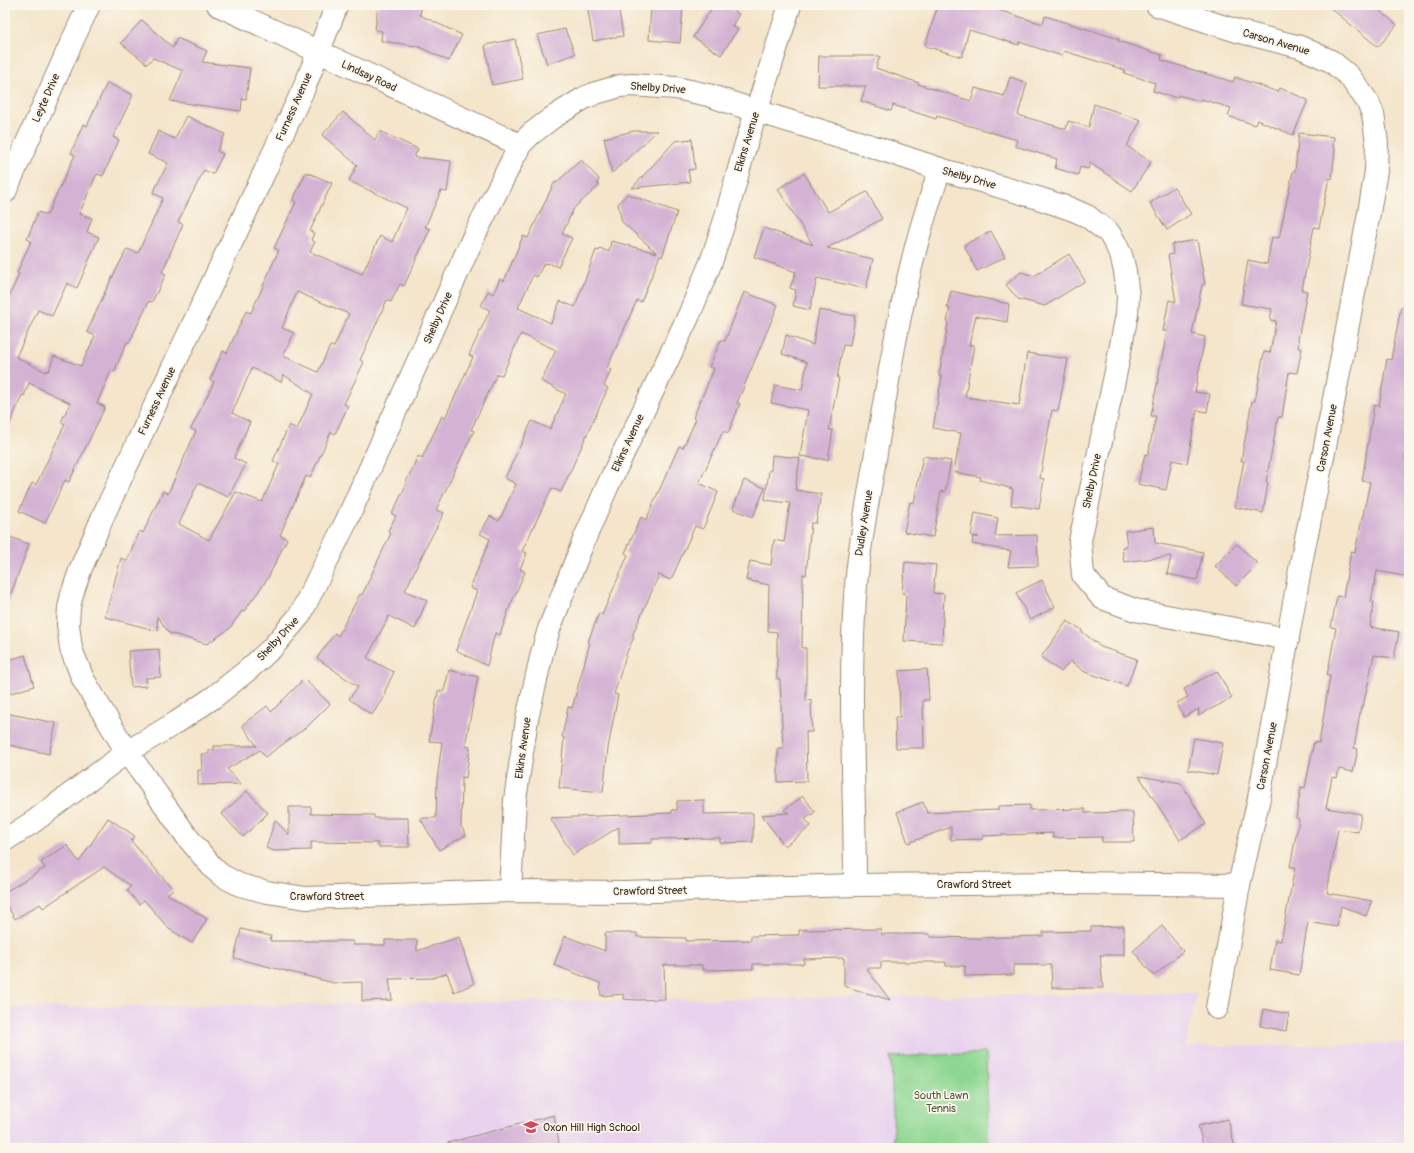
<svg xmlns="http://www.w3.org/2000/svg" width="1414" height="1153" font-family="Pangolin,sans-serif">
	<rect width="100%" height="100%" fill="#fbf7ec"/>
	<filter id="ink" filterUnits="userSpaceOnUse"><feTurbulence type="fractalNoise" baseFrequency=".025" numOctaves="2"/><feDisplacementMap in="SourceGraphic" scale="8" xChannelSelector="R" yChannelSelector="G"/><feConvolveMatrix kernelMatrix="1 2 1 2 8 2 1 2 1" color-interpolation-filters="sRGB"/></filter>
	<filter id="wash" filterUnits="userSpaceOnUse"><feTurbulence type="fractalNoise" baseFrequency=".012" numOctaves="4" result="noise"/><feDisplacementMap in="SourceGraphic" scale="16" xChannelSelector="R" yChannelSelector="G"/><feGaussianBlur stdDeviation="0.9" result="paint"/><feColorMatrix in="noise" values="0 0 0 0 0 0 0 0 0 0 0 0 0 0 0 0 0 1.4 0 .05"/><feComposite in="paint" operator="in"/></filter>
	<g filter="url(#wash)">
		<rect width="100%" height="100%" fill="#f4e5cb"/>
		<polygon fill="#e8d2ee" points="1197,993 1186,1047 1409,1043 1409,1127 1401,1148 5,1148 5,1008"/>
		<polygon fill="#8ed792" stroke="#648058" points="986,1053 989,1148 894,1148 891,1057"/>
		<g id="blocks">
			<g fill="#d4b2d4" fill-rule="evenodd">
				<polygon points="378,5 422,5 420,15 462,35 449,61 417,46 381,41 382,31 375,30"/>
				<polygon points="587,5 618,5 623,36 593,41"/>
				<polygon points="651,5 683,6 680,43 649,40"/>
				<polygon points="714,5 725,5 739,14 732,26 738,29 721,55 693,37"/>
				<polygon points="938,5 982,5 1043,24 1045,16 1119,39 1118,41 1162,55 1161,60 1233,82 1235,77 1278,92 1280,88 1308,100 1293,135 1257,120 1255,125 1228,116 1231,108 1201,99 1200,101 1178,95 1177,98 1153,91 1155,83 1124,73 1125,70 1064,51 1062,56 1019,42 1019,45 969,30 962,57 925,46"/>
				<polygon points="1327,5 1373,5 1397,25 1378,47"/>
				<polygon points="142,20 173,48 177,38 207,51 202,62 250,68 246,99 242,99 241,111 170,101 183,71 153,58 147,64 121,43"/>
				<polygon points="565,29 575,54 547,64 537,35"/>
				<polygon points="515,39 523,79 492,85 485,45"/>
				<polygon points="819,56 880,56 876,68 919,83 918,84 971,101 975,88 1004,96 1010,77 1027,83 1018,115 1066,129 1068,121 1089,127 1094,104 1141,120 1127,146 1151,162 1132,191 1090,163 1088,169 1080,167 1078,175 1055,168 1057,159 1015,146 1017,140 937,116 936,119 893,105 891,111 861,101 866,86 818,86"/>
				<polygon points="107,83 133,95 113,137 119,140 103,176 97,174 79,214 92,218 87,232 99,237 77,288 67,283 52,316 38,310 16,357 46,372 47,370 49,371 54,356 81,366 95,336 87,332 106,290 127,249 138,253 163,198 153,193 168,163 148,154 158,131 175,139 186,116 225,134 217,151 223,154 213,174 204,170 178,222 183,224 162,272 166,274 152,302 149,301 129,343 127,342 114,372 111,371 97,403 105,407 69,482 65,480 45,523 19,511 32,483 36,485 65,424 61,422 70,403 29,383 24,396 22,395 5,436 5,306 19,274 17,273 31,241 27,239 38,212 47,215 75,155 71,153 83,124 87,126"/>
				<path d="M343,112L375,140L379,131L418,149L414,157L451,161L447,192L441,191L425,227L430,229L404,286L400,284L391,302L387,300L360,360L364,362L344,404L348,406L335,434L331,432L310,478L306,476L280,535L287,539L268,578L245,610L243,612L242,611L229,629L207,644L169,633L157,616L158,631L105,617L121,558L127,561L139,531L143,533L163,491L168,494L196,431L191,429L214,382L210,380L223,351L227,353L246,311L251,313L279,250L274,248L296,202L293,200L306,172L332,183L310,231L314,233L311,240L315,242L310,252L362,274L380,236L392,242L407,208L349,181L357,165L322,135ZM297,292L349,314L334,347L330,346L318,372L283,356L294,333L282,328ZM252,368L281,382L284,375L313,394L297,429L289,425L273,461L279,464L262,502L236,492L209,540L179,524L198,483L228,497L246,464L234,458L250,422L232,413Z"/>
				<polygon points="634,131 657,131 612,173 604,138"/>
				<polygon points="1299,133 1334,137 1333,148 1335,148 1332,179 1329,178 1319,228 1314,227 1302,290 1307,291 1298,340 1299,341 1298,348 1302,348 1297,373 1289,372 1282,417 1278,417 1266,482 1268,483 1263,513 1235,507 1244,461 1241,461 1252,401 1255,401 1264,352 1270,353 1276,321 1270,320 1272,309 1241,304 1248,260 1267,264 1272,237 1279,238 1293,171 1295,171"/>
				<polygon points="692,139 695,169 688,170 690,182 632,188 675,141"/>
				<polygon points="581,160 599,179 597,184 600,185 574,208 562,234 572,238 558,267 548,263 547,264 544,263 537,277 533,275 518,308 551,323 560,301 575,307 596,250 599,251 600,248 609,252 611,241 657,253 622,222 618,204 627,194 677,212 662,257 660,255 641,302 637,300 607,368 611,370 604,386 608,388 561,492 552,488 522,551 527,553 520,569 525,572 510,606 500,635 495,633 487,666 456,650 477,591 470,588 490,539 480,534 490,516 499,521 516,484 505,478 532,421 550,429 566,394 541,381 556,350 521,334 502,375 497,374 471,430 474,431 436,510 444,513 427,545 405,591 427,600 415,629 389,616 367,658 394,672 384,693 386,694 372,715 349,699 358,687 317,658 335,633 338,636 360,594 362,595 391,533 388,531 396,516 392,514 406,485 405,484 418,456 422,458 442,416 445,418 473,357 469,355 490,310 481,306 488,291 493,294 500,279 504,281 523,236 528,238 554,183 556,183"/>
				<polygon points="804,173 828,212 867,192 882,219 827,248 873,259 866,289 817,278 810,310 793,306 796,290 790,288 796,272 754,257 764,228 813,245 778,189"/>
				<polygon points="1174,187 1191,214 1167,230 1150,203"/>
				<polygon points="991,231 1005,257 977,271 964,245"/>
				<polygon points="1197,240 1205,284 1202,285 1192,334 1205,337 1195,392 1210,394 1207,412 1197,410 1187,463 1172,460 1166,490 1138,484 1145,454 1148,455 1156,416 1151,416 1167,331 1163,331 1169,300 1176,302 1168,255 1173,254 1172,244"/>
				<polygon points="1069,254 1085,281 1045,306 1018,299 1006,285 1021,272 1034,276"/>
				<polygon points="951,291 1009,304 1007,322 976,316 969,345 974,345 965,397 1019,405 1027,353 1068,359 1058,411 1052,410 1040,478 1044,479 1039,509 1011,505 1013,489 980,480 981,477 954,472 961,433 933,428 942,376 939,376 948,323 947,322 950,308 947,308"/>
				<polygon points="744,292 778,305 737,403 740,404 728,433 723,431 699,483 718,492 703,529 695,526 671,580 659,575 632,636 634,637 627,652 614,694 618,695 608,748 603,792 559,788 564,738 562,737 568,707 572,708 590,643 588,642 599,613 602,615 628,555 625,553 641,517 646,520 679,446 683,448 696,419 693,418 714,369 709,367 721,340 725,341"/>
				<polygon points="1401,307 1409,308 1409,437 1405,459 1409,459 1409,577 1377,571 1371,602 1374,602 1370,627 1399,632 1394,658 1374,655 1363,707 1361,707 1354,748 1358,749 1353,772 1339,769 1337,778 1332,777 1326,808 1361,814 1358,832 1338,829 1327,893 1372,901 1366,916 1341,906 1337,927 1308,922 1299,975 1270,970 1275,940 1281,941 1295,867 1290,867 1299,819 1296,818 1301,787 1305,788 1314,742 1319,743 1330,676 1327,676 1336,628 1331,627 1337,596 1343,597 1351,551 1355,552 1370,482 1362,481 1374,405 1379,406 1387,359 1391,360"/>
				<polygon points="819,310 855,316 850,346 843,345 837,378 839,378 829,430 833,430 828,460 800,456 808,410 771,403 775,385 802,390 807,362 782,354 786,335 813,345"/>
				<polygon points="772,455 800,458 795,490 821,494 816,523 811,523 806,575 803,574 802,648 806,648 806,701 811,700 812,732 806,732 807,781 778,782 778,749 783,749 780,679 777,679 777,632 768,631 769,585 746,580 750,561 771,565 774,540 784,542 790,503 765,500 769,470 771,471"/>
				<polygon points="923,456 951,461 945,492 941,491 933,537 904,532 910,502 914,503"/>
				<polygon points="744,480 765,488 753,517 733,509"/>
				<polygon points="975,513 998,518 995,536 1037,535 1038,566 1008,567 1011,551 972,544 973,537 979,537 971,536"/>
				<polygon points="1154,527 1155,543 1203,552 1197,580 1167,574 1171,556 1124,562 1122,547 1127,546 1125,531"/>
				<polygon points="5,535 29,544 7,605 5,605"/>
				<polygon points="1237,544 1258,564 1236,586 1215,566"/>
				<polygon points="905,562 936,565 933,593 944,594 942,643 904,641 906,594 902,593"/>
				<polygon points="1042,580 1055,607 1030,620 1016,593"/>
				<polygon points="1067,621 1082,630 1081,631 1101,647 1137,659 1127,686 1085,672 1070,661 1061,672 1041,657"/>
				<polygon points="159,649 161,677 146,678 147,686 131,687 128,651"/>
				<polygon points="25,655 34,686 5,695 5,661"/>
				<polygon points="927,669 929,700 923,700 924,748 896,748 895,717 900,717 899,671"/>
				<polygon points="449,670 478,677 465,746 470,747 466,778 462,777 461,826 466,835 439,850 420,818 436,818 437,780 442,742 429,741 438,691 444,691"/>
				<polygon points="1217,671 1232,698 1198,716 1199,709 1184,717 1177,703 1188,697 1184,689"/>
				<polygon points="304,679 330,704 308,726 265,757 260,750 227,769 241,784 198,785 198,770 202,770 201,754 209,754 209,750 214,750 214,746 257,746 242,725 267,706 271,712"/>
				<polygon points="5,713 56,723 49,754 5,744"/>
				<polygon points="1194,738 1223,743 1217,775 1188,770"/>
				<polygon points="1139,776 1181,783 1206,824 1180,840"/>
				<polygon points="247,791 268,813 243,837 222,814"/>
				<polygon points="803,796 815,812 805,819 811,826 785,846 761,815 789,813 784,810"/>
				<polygon points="704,800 704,814 753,813 753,842 720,843 720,838 652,839 652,843 619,844 619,827 573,855 550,818 672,813 672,810 677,810 677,801"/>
				<polygon points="923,802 927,813 998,810 998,806 1030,805 1030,810 1085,809 1085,813 1133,812 1134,842 1102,842 1102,837 1053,838 1053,833 983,836 983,839 951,840 951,827 908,843 897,812"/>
				<polygon points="289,807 311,807 311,814 374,815 374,818 408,818 409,847 378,847 378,843 311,842 311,850 274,851 266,848 275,820 289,835"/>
				<polygon points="108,818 135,836 131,841 173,889 167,894 207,919 192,943 169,929 144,900 139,904 127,890 131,886 104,867 43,908 40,904 15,919 5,902 5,892 45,868 41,862 67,845 79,862"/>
				<polygon points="1124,926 1124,955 1100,955 1103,988 1052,988 1051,965 1013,965 1013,975 965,976 965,966 946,966 946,962 881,962 881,968 866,968 890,1000 844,986 844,958 804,959 804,964 753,964 753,969 702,970 702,965 664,965 665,999 638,1000 623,999 623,994 601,996 600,983 554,965 565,936 605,951 605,933 637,933 637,937 686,938 686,941 751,940 751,936 799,935 799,930 881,929 881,934 930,934 930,937 979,938 1043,936 1043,932 1091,931 1091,927"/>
				<polygon points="1162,926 1183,951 1154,976 1133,951"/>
				<polygon points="241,929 271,936 270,941 353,941 353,945 385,945 385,940 417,940 417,951 459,937 474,984 454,992 447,973 433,978 389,979 392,1000 362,1001 362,982 334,983 234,958"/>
				<polygon points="1263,1009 1289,1014 1286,1031 1260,1026"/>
				<polygon points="554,1115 560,1148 447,1148 447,1143"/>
				<polygon points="1228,1119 1235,1148 1204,1148 1198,1126"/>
			</g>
		</g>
	</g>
	<g filter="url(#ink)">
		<use href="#blocks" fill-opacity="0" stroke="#988874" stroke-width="1"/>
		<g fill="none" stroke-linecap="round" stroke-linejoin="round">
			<g stroke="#988874" stroke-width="24">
				<g id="minor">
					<polyline points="218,5 520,145"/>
					<polyline points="337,5 304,88 104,514 81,568 72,594 69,608 68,624 71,649 83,679 104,714 127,752 159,797 188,838 213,868 221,875 240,885 267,892 306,898 510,891 624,892 855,885 1072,883 1239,885"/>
					<polyline points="1157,5 1237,31 1300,47 1331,61 1349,76 1368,102 1373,114 1377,143 1376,171 1369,213 1324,452 1303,553 1259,798 1239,885 1217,1008"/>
					<polyline points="5,192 69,48 89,5"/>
					<polyline points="5,840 33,822 127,752 177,722 214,697 249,669 272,648 300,615 346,522 473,238 520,145 531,134 552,118 584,98 596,93 620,86 631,85 676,88 708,95 756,111 868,145 940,169 1038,198 1071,209 1087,216 1109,233 1115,243 1121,255 1125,271 1128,297 1127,314 1116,371 1080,541 1083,575 1102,598 1135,610 1288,639"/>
					<path d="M855,885C855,795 849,705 854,615C856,561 867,507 876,453C888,379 900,304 920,232C926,211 933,190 940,169"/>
					<polyline points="510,891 515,800 527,719 542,653 549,629 584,540 608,485 689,315 711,262 725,220 745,147 790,5"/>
				</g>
			</g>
			<use href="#minor" stroke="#fff" stroke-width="22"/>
		</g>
	</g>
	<defs>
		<g id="school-bare" transform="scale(1.2)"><path d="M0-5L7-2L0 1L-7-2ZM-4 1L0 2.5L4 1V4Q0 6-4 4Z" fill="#d1495b" stroke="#fbf7ec" stroke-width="2.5" paint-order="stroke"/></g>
	</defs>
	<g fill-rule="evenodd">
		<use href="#school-bare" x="531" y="1127"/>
	</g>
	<g text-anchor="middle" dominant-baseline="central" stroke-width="3.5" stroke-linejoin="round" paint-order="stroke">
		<g font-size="11" fill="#3b2a1e" stroke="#fbf7ec">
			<text transform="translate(1276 42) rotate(16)">Carson Avenue</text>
			<text transform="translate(369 76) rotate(25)">Lindsay Road</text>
			<text transform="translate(658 88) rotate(4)">Shelby Drive</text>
			<text transform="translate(46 98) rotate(-66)">Leyte Drive</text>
			<text transform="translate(294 107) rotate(-66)">Furness Avenue</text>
			<text transform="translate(747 142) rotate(-73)">Elkins Avenue</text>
			<text transform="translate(969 178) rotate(16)">Shelby Drive</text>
			<text transform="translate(438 318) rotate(-66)">Shelby Drive</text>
			<text transform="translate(157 401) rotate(-65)">Furness Avenue</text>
			<text transform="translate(1327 438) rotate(-79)">Carson Avenue</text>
			<text transform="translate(628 443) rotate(-65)">Elkins Avenue</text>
			<text transform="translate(1092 481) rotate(-78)">Shelby Drive</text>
			<text transform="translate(864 523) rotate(-81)">Dudley Avenue</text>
			<text transform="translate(278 639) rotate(-47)">Shelby Drive</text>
			<text transform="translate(523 748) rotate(-82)">Elkins Avenue</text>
			<text transform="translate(1267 756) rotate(-79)">Carson Avenue</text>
			<text x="974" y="884">Crawford Street</text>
			<text transform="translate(650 891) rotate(-1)">Crawford Street</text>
			<text x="327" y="896">Crawford Street</text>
		</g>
		<g font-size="11" fill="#50553b" stroke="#fbf7ec">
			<text x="941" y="1095">South Lawn<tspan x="941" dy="13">Tennis</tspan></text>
		</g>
		<g font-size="11" fill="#3b2a1e" stroke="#fbf7ec" text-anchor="start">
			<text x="543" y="1127">Oxon Hill High School</text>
		</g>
	</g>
	<rect width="1414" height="1153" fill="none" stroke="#fbf7ec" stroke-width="20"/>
</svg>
